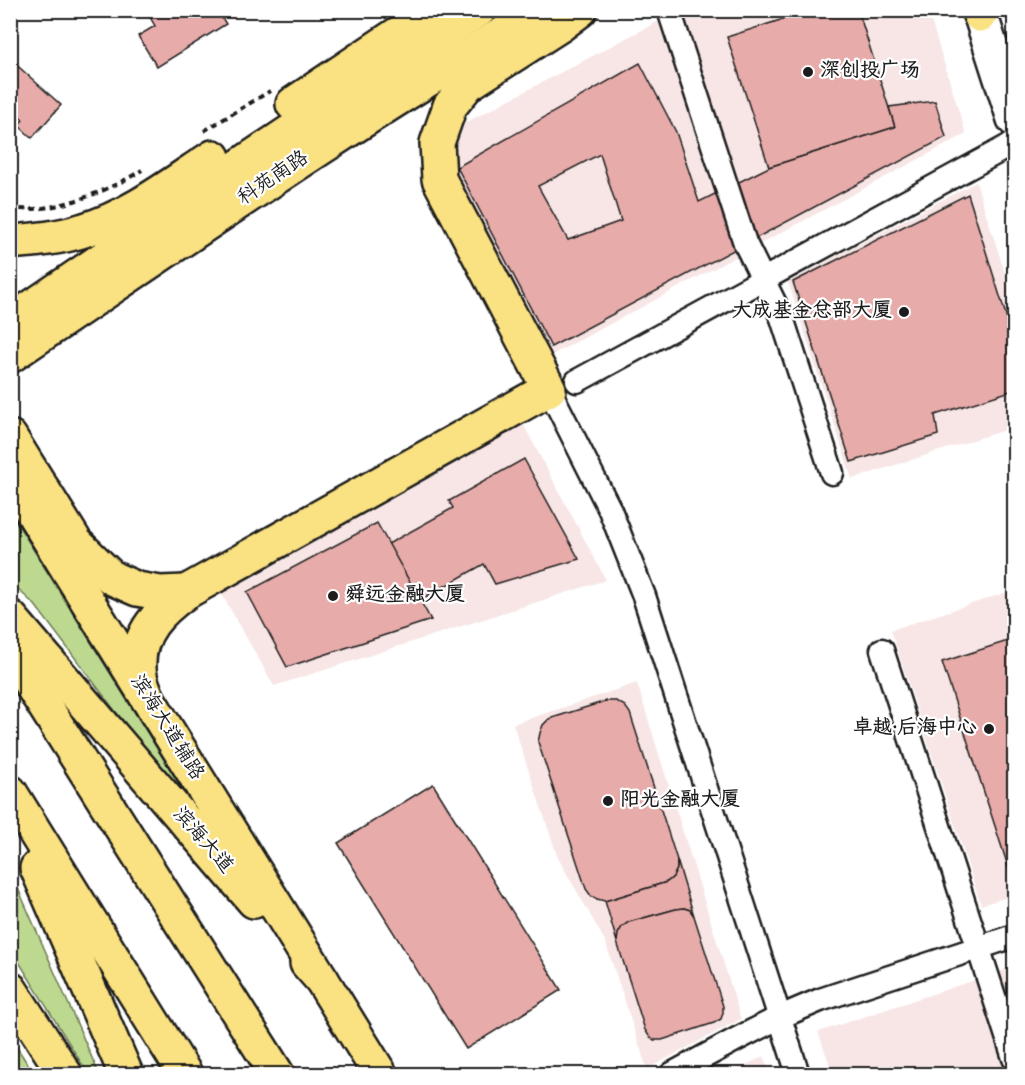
<svg xmlns="http://www.w3.org/2000/svg" width="1025" height="1085" font-family="Dekko,'LXGW WenKai TC',sans-serif">
	<rect width="100%" height="100%" fill="#fff"/>
	<filter id="ink" filterUnits="userSpaceOnUse"><feTurbulence type="fractalNoise" baseFrequency=".0167" numOctaves="2"/><feDisplacementMap in="SourceGraphic" scale="12" xChannelSelector="R" yChannelSelector="G"/><feConvolveMatrix kernelMatrix="1 2 1 2 8 2 1 2 1" color-interpolation-filters="sRGB"/></filter>
	<g filter="url(#ink)">
		<g fill="#f8e6e6">
			<polygon points="678,11 928,11 966,134 550,356 449,161 461,125"/>
			<polygon points="976,182 1014,301 1014,427 852,479 788,282"/>
			<polygon points="523,424 606,580 274,686 220,591"/>
			<polygon points="1014,590 1014,895 981,905 891,630"/>
			<polygon points="637,683 741,1019 647,1069 605,941 558,858 513,724"/>
			<polygon points="1014,967 1014,1074 833,1074 818,1032"/>
			<polygon points="764,1056 770,1074 728,1074"/>
		</g>
		<g fill="#bdd990" stroke="#6c7a56" stroke-width="1.5">
			<polygon points="10,512 217,845 35,605 11,583"/>
			<polygon points="10,870 99,1074 88,1074 11,949"/>
			<polygon points="10,1038 11,1038 34,1074 11,1074"/>
		</g>
		<g fill="#e7acaa" stroke="#1c1c1c" stroke-width="1.5" fill-rule="evenodd">
			<polygon points="146,10 217,10 226,24 157,67 138,36 155,26"/>
			<polygon points="812,10 858,10 895,127 769,167 727,37"/>
			<polygon points="10,59 61,105 32,138 18,125 23,120 10,109"/>
			<path d="M640,63L676,132L699,202L769,167L895,127L889,107L935,101L946,137L551,347L457,167ZM600,154L621,221L568,240L538,186Z"/>
			<polygon points="968,194 1014,341 1014,390 935,415 938,435 851,462 793,282"/>
			<polygon points="524,459 579,559 495,584 484,564 420,600 388,544 453,508 449,501"/>
			<polygon points="377,523 431,620 287,667 247,592"/>
			<polygon points="1014,639 1014,885 942,662"/>
			<polygon points="606,701 616,701 625,706 630,713 677,860 677,869 673,877 667,882 605,901 597,899 591,896 586,889 538,742 540,733 543,725 549,719"/>
			<polygon points="433,784 561,990 466,1049 338,843"/>
			<polygon points="677,860 694,916 690,910 684,908 676,909 629,922 622,927 618,934 617,942 605,901 667,882 673,877 677,869"/>
			<polygon points="684,908 690,910 694,916 723,1006 723,1013 721,1019 714,1023 662,1040 654,1040 649,1036 645,1030 617,942 618,934 622,927 629,922 676,909"/>
		</g>
		<g fill="none" stroke-linecap="round" stroke-linejoin="round">
			<g stroke="#1c1c1c" stroke-width="27">
				<g id="minor">
					<polyline points="669,10 745,243 782,318 832,473"/>
					<polyline points="577,381 1014,143"/>
					<polyline points="549,389 610,510 644,596 798,1074"/>
					<polyline points="882,650 1014,1058"/>
					<polyline points="672,1074 737,1039 780,1017 820,1000 1014,936"/>
				</g>
			</g>
			<g stroke="#1c1c1c" stroke-width="38">
				<polyline id="secondary" points="979,10 1014,119"/>
			</g>
			<g stroke="#1c1c1c" stroke-width="38">
				<g id="primary">
					<polyline points="978,10 980,15"/>
					<polyline points="293,104 434,10"/>
					<path d="M10,242C35,240 60,238 84,230C131,216 172,184 213,157"/>
					<path d="M10,322C166,216 320,109 479,10"/>
					<path d="M10,356C186,238 359,117 542,11"/>
					<polyline points="10,437 76,543 112,578 137,589 160,593 186,592"/>
					<polyline points="10,476 322,980"/>
					<polyline points="10,617 254,901"/>
					<path d="M148,699C144,689 139,679 139,668C137,632 160,611 186,592L549,389L439,179L437,143L450,106L468,84L560,25L580,10"/>
					<polyline points="307,963 322,980 380,1074"/>
					<polyline points="10,989 65,1074"/>
				</g>
			</g>
			<g stroke="#1c1c1c" stroke-width="38">
				<g id="trunk">
					<polyline points="10,651 277,1074"/>
					<polyline points="10,792 185,1074"/>
					<polyline points="37,868 126,1074"/>
				</g>
			</g>
			<g stroke="#1c1c1c" stroke-width="4" stroke-dasharray="6 4.5" stroke-linecap="butt">
				<polyline points="204,131 270,91"/>
				<path d="M10,208C50,215 109,191 142,170"/>
			</g>
			<use href="#minor" stroke="#fff" stroke-width="22"/>
			<use href="#secondary" stroke="#fff" stroke-width="33"/>
			<use href="#primary" stroke="#fae181" stroke-width="33"/>
			<use href="#trunk" stroke="#fae181" stroke-width="33"/>
		</g>
	</g>
	<g fill="#1c1c1c" stroke="#fff" stroke-width="2">
		<circle cx="808" cy="72" r="6"/>
		<circle cx="904" cy="312" r="6"/>
		<circle cx="333" cy="596" r="6"/>
		<circle cx="989" cy="729" r="6"/>
		<circle cx="608" cy="801" r="6"/>
	</g>
	<g text-anchor="middle" dominant-baseline="central" stroke-width="4.5" stroke-linejoin="round" paint-order="stroke">
		<g font-size="20" font-weight="bold" fill="#1c1c1c" stroke="#fff" text-anchor="start">
			<text x="820" y="72">深创投广场</text>
			<text x="892" y="312" text-anchor="end">大成基金总部大厦</text>
			<text x="345" y="596">舜远金融大厦</text>
			<text x="977" y="729" text-anchor="end">卓越·后海中心</text>
			<text x="620" y="801">阳光金融大厦</text>
		</g>
		<g font-size="20" fill="#1c1c1c" stroke="#fff">
			<text transform="translate(274 179) rotate(-34)">科苑南路</text>
			<text transform="translate(166 728) rotate(58)">滨海大道辅路</text>
			<text transform="translate(202 841) rotate(49)">滨海大道</text>
		</g>
	</g>
	<rect width="1025" height="1085" fill="none" stroke="#fff" stroke-width="36"/>
	<rect x="18" y="18" width="989" height="1049" fill="none" stroke="#1c1c1c" stroke-width="2" filter="url(#ink)"/>
</svg>
